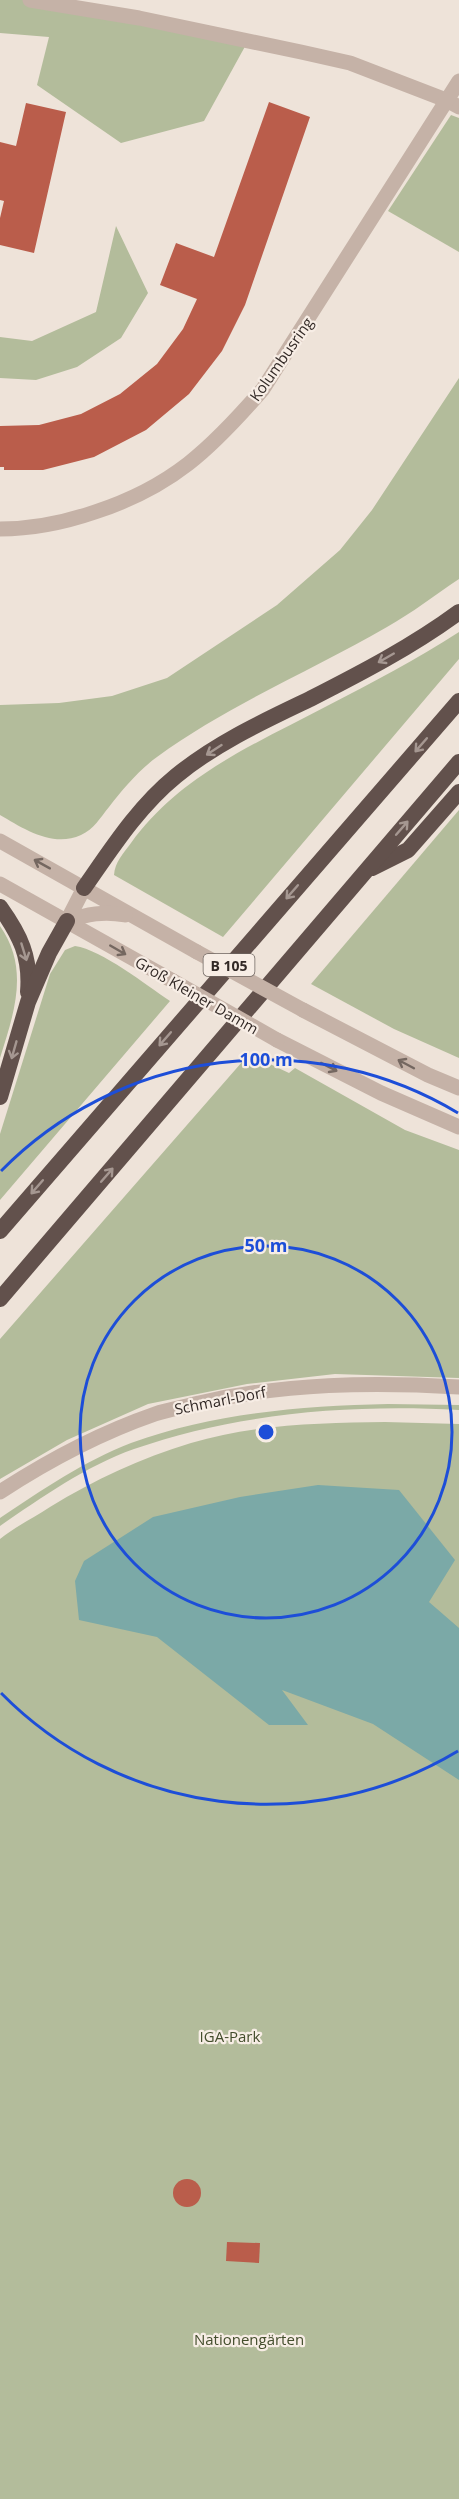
<svg xmlns="http://www.w3.org/2000/svg" width="459" height="2499" font-family="'Open Sans',sans-serif">
	<rect width="100%" height="100%" fill="#eee3d9"/>
	<g fill="#b3bc9b">
		<polygon points="0,0 30,0 248,41 204,121 121,143 37,85 49,37 0,33"/>
		<polygon points="451,115 459,118 459,252 388,211"/>
		<polygon points="116,226 148,293 121,338 77,367 36,380 0,378 0,337 32,341 96,312"/>
		<path d="M459,378V579C435,595 412,613 387,627C311,671 228,705 157,757C139,770 122,790 109,807C100,818 94,829 81,835C53,848 24,829 0,815V705L59,703L112,696L167,678L277,605L340,550L372,510Z"/>
		<path d="M459,632V659L223,937L114,875C115,862 123,854 131,843C180,775 255,744 327,706C372,683 417,659 459,632Z"/>
		<polygon points="459,810 459,1058 394,1029 311,984"/>
		<path d="M0,926C30,969 14,1013 0,1058Z"/>
		<path d="M75,946C102,950 146,985 170,1001L0,1200V1134L50,974L65,950Z"/>
		<polygon points="249,1054 289,1073 295,1068 405,1130 459,1150 459,1378 335,1374 247,1384 148,1404 67,1440 0,1479 0,1339"/>
		<path d="M388,1404L459,1405V1410C351,1404 237,1413 134,1449C86,1466 42,1497 0,1526V1518C42,1490 84,1461 131,1443C214,1413 301,1406 388,1404Z"/>
		<path d="M385,1422L459,1424V2499H0V1539C15,1527 33,1518 50,1507C94,1480 141,1458 191,1443C253,1424 321,1423 385,1422Z"/>
	</g>
	<polygon fill="#7ba9a7" points="318,1485 399,1490 455,1560 429,1602 459,1628 459,1780 373,1724 282,1690 308,1725 269,1725 157,1637 79,1620 75,1581 84,1561 153,1517 240,1497"/>
	<g fill="#ba5d4b">
		<polygon points="269,102 310,117 245,305 222,351 189,394 146,430 94,457 43,470 4,470 4,467 0,467 0,426 39,425 81,414 120,394 157,364 183,329 197,299 160,285 176,243 214,257"/>
		<polygon points="26,103 66,112 34,253 0,245 0,218 4,201 0,200 0,142 16,146"/>
		<circle cx="187" cy="2193" r="14"/>
		<polygon points="227,2242 260,2243 259,2263 226,2261"/>
	</g>
	<g fill="none" stroke-linecap="round" stroke-linejoin="round">
		<g stroke="#c5b2a7" stroke-width="15">
			<polyline points="30,0 139,18 301,52 350,63 446,100 459,107"/>
			<path d="M0,529C33,529 63,523 95,512C172,487 211,449 263,389L459,81"/>
			<path d="M0,1492C49,1460 100,1433 155,1414C169,1409 185,1407 199,1403C285,1383 372,1382 459,1387"/>
		</g>
		<g stroke="#c5b2a7" stroke-width="15">
			<polyline points="0,841 197,952"/>
			<polyline points="0,884 173,981"/>
			<path d="M67,921C87,914 104,911 125,915"/>
			<polyline points="67,921 84,888"/>
			<polyline points="303,1010 428,1075 459,1088"/>
			<polyline points="277,1040 381,1093 459,1127"/>
		</g>
		<g stroke="#62514c" stroke-width="16">
			<polyline points="372,868 408,850 459,792"/>
			<path d="M84,888C112,848 138,807 176,776C216,743 264,721 310,699C361,673 413,646 459,612"/>
			<path d="M0,907C20,935 31,957 28,992"/>
			<polyline points="0,1097 28,1002 49,953 67,921"/>
			<polyline points="0,1231 459,701"/>
			<polyline points="0,1299 459,762"/>
		</g>
		<g stroke="#c5b2a7" stroke-width="15">
			<polyline points="197,952 303,1010"/>
			<polyline points="173,981 277,1040"/>
		</g>
	</g>
	<defs><path id="oneway-shaft" d="M-6 0H5M1.5-3L5.5 0L1.5 3" fill="none" stroke-width="1.6" stroke-linecap="round" stroke-linejoin="round" transform="scale(1.5)"/></defs>
	<g stroke="#a59791">
		<use href="#oneway-shaft" transform="translate(386 658) rotate(150)"/>
		<use href="#oneway-shaft" transform="translate(421 745) rotate(131)"/>
		<use href="#oneway-shaft" transform="translate(214 750) rotate(147)"/>
		<use href="#oneway-shaft" transform="translate(402 828) rotate(-49)"/>
		<use href="#oneway-shaft" transform="translate(292 892) rotate(131)"/>
		<use href="#oneway-shaft" transform="translate(24 952) rotate(73)"/>
		<use href="#oneway-shaft" transform="translate(165 1039) rotate(131)"/>
		<use href="#oneway-shaft" transform="translate(14 1050) rotate(106)"/>
		<use href="#oneway-shaft" transform="translate(107 1175) rotate(-49)"/>
		<use href="#oneway-shaft" transform="translate(37 1187) rotate(131)"/>
	</g>
	<g stroke="#746760">
		<use href="#oneway-shaft" transform="translate(42 864) rotate(-151)"/>
		<use href="#oneway-shaft" transform="translate(118 950) rotate(30)"/>
		<use href="#oneway-shaft" transform="translate(406 1064) rotate(-152)"/>
		<use href="#oneway-shaft" transform="translate(329 1067) rotate(27)"/>
	</g>
	<g fill="none" stroke="#1d4ed8" stroke-width="3">
		<circle cx="266" cy="1432" r="186"/>
		<path d="M458 1751A372 372 0 0 1 1 1693M1 1171A372 372 0 0 1 458 1113"/>
	</g>
	<g text-anchor="middle" dominant-baseline="central" stroke-width="4.5" stroke-linejoin="round" paint-order="stroke">
		<rect fill="#f7ede5" stroke="#6d645f" stroke-width="1.5" x="203.5" y="954" width="51" height="22" rx="4.5"/>
		<g font-size="14" font-weight="bold" fill="#322926">
			<text x="229" y="965">B 105</text>
		</g>
		<g font-size="15" fill="#322926" stroke="#f7ede5">
			<text transform="translate(281 359) rotate(-55)">Kolumbusring</text>
			<text transform="translate(197 995) rotate(30)">Groß Kleiner Damm</text>
			<text transform="translate(220 1400) rotate(-11)">Schmarl-Dorf</text>
		</g>
		<g font-size="15" fill="#444e2d" stroke="#f7ede5">
			<text x="230" y="2036">IGA-Park</text>
			<text x="249" y="2339">Nationengärten</text>
		</g>
	</g>
	<circle cx="266" cy="1432" r="9" fill="#1d4ed8" stroke="#f7ede5" stroke-width="3"/>
	<g font-size="18" text-anchor="middle" font-weight="bold" fill="#1d4ed8" stroke="#f7ede5" stroke-width="4.5" stroke-linejoin="round" paint-order="stroke">
		<text x="266" y="1066">100 m</text>
		<text x="266" y="1252">50 m</text>
	</g>
</svg>
